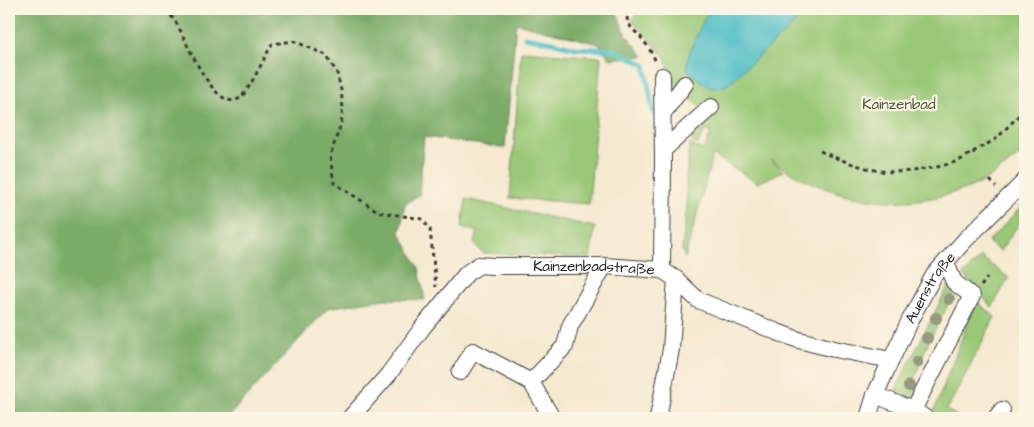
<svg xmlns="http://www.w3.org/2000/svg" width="1034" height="427" font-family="'Architects Daughter',sans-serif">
	<rect width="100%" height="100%" fill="#fcf5e5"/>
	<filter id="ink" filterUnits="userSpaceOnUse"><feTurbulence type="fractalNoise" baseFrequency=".02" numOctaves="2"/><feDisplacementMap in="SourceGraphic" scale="10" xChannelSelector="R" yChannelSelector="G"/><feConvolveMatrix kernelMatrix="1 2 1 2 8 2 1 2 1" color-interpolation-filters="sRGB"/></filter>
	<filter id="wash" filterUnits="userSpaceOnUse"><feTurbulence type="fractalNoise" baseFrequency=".0096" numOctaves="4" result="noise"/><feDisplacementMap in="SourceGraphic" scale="20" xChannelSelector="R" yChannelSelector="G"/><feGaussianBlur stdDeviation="1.12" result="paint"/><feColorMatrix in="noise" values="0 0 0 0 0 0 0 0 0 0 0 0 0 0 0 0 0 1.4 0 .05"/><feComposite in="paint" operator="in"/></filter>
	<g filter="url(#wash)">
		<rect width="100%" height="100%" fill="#f5e9d0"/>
		<g fill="#99c876" stroke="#5a7249">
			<path d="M639,9H1025V151C1011,162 994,176 978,184C968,189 956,192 945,195C885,211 821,195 771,160L783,171L758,183L713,155L685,258L682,250L687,203L686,176L690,144L695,147L704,150L711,133L705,130L697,145L691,140L710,113L677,89L664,56L632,20Z"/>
			<polygon points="521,51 601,57 589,204 510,198"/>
			<polygon points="466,199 595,227 590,258 483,253 474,243 478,232 462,227"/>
			<polygon points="1025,203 1025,215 1000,251 988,242"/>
			<polygon points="981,257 1009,278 992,307 963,275"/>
			<polygon points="948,286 956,289 926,347 913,384 926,389 920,404 896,389"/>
			<polygon points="976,301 995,317 947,410 960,418 947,418 934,411"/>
		</g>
		<polygon fill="#7aac67" stroke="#4b6442" points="9,9 615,9 627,36 644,56 610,59 599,44 516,23 505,148 424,137 419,195 405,204 400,233 419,268 425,300 384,299 328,308 227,418 9,418"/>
		<path fill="#51bfc7" stroke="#366e72" d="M709,9H807L789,29L727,85C714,90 712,90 702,82C698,79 692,76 689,72C681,61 704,21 709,9Z"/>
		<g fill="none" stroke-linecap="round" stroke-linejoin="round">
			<g stroke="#51bfc7" stroke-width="5">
				<polyline points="525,37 552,42 575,48 616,50 645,65 653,112"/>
				<polyline points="1023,418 1025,414"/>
			</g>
		</g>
	</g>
	<g filter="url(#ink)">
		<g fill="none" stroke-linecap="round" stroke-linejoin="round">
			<g stroke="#3d3b37" stroke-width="18">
				<g id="minor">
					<polyline points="662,76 663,159 662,270"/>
					<polyline points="663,113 685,84"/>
					<polyline points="663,150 711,107"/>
					<polyline points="460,372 473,351 531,382"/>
					<polyline points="875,395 913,410 925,418"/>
					<polyline points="913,410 972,296 954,282 946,263"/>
					<path id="s1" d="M350,418L388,375L423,327L467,273L479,265L492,266H604L662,270L676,279L698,300L777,332L799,340L834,349L891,360"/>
					<polyline points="552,418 531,382 565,346 570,326 604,266"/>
					<polyline points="658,418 671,349 676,279"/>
					<path id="s2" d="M868,418L875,395L891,360L910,320L934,275L965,240L1025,181"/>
					<polyline points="996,418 1002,410"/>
				</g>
			</g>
			<g stroke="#3d3b37" stroke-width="3" stroke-dasharray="4 4" stroke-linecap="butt">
				<path d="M166,9C170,15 176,21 179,28C187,43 216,115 240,98C249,91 265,56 272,44L294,41L326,55L337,73L341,90L343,108L341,124L330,156L334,183L379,212L422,219L430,229L436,287"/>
				<path d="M628,9C624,27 634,28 643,40C648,46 653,55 656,62"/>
				<path d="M820,151C838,159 856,166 875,170C898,175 938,169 960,160C964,158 969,155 973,152L974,154"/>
				<polyline points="973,152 996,139 1025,109"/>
				<polyline points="990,180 996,187"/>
				<polyline points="981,286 987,278"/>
			</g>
			<use href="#minor" stroke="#fff" stroke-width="16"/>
		</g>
		<g fill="#96997f">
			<circle cx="949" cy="299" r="6"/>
			<circle cx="936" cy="318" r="6"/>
			<circle cx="927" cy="338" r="6"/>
			<circle cx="917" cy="362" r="6"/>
			<circle cx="909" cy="386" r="6"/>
		</g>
	</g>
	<g text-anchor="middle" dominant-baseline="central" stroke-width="4.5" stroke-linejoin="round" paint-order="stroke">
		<g font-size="15" fill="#48583c" stroke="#fcf5e5">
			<text x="899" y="104">Kainzenbad</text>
		</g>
		<g font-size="15" fill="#1c1c1c" stroke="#fcf5e5">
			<text stroke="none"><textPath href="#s1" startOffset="316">Kainzenbadstraße</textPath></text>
			<text stroke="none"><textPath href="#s2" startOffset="145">Auenstraße</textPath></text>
		</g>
	</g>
	<rect width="1034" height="427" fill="none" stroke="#fcf5e5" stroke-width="30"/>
</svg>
